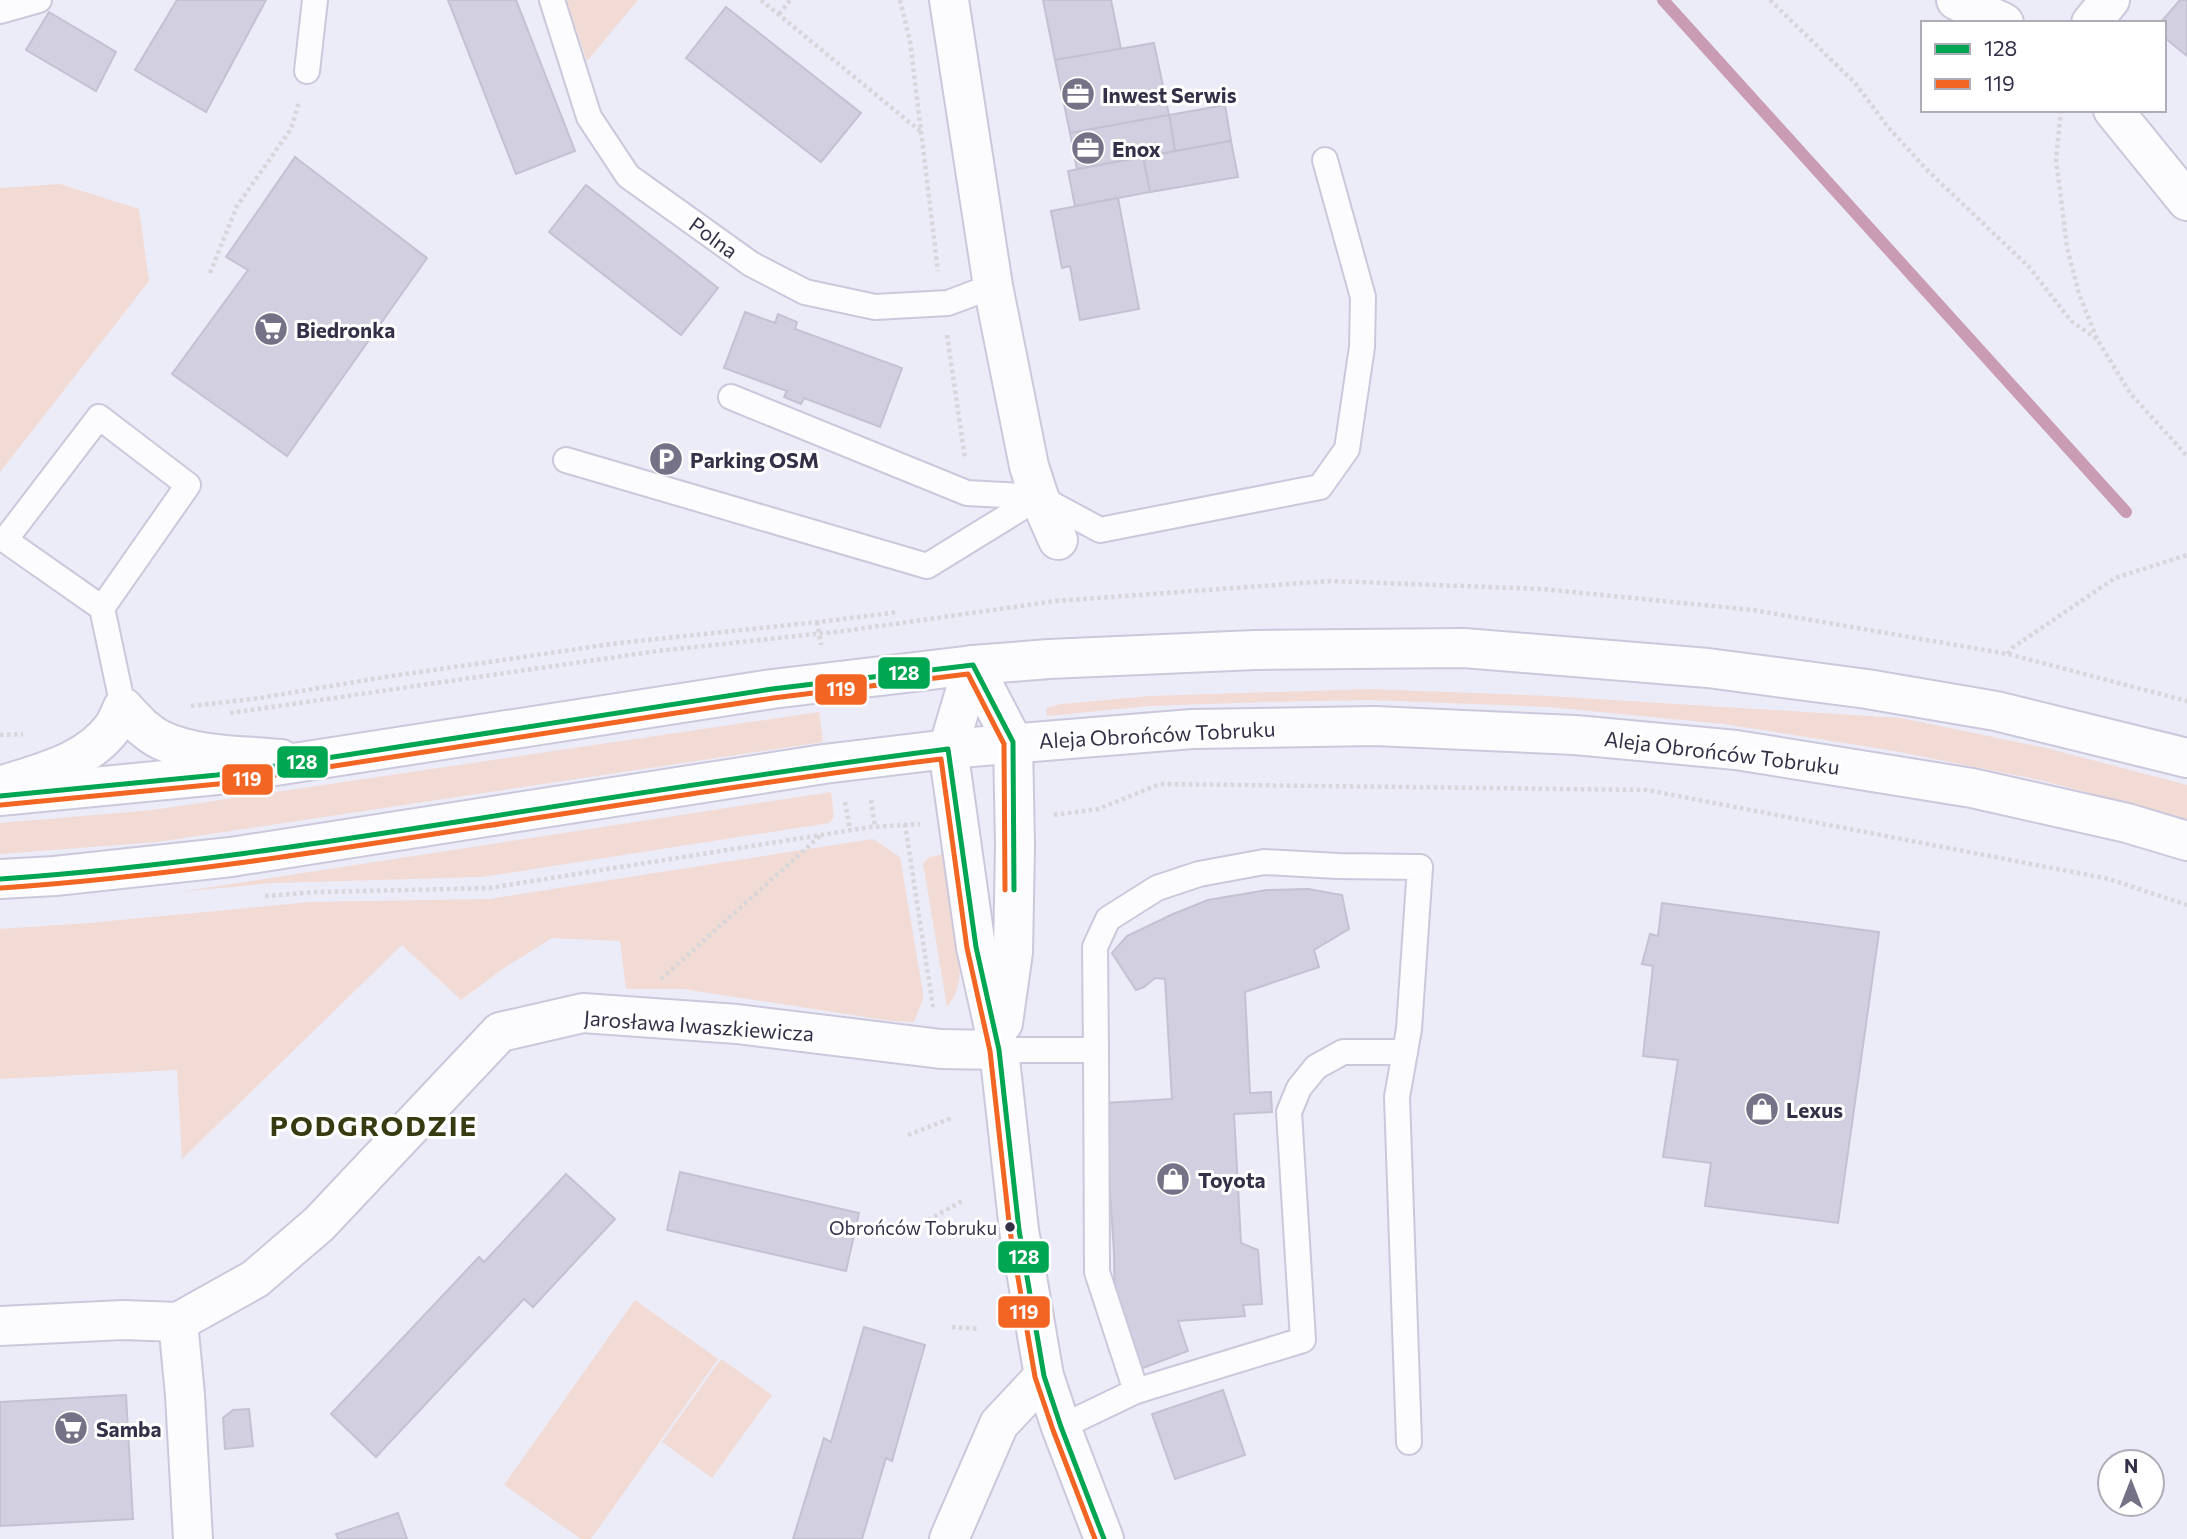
<svg xmlns="http://www.w3.org/2000/svg" width="2187" height="1539" font-family="Commissioner,sans-serif">
	<rect width="100%" height="100%" fill="#ecebf8"/>
	<g fill="#f2dbd4">
		<polygon points="566,0 638,0 587,61"/>
		<polygon points="60,184 139,209 149,281 0,472 0,188"/>
		<polygon points="1369,689 1549,696 1901,718 2046,748 2187,785 2187,819 2040,780 1895,751 1724,724 1549,707 1369,700 1264,702 1149,706 1047,716 1046,708 1061,704 1150,696"/>
		<polygon points="819,712 823,742 157,842 0,854 0,823 153,810"/>
		<polygon points="831,792 834,817 829,823 482,877 273,883 179,892"/>
		<polygon points="873,839 900,857 923,993 923,999 914,1022 892,1021 683,989 626,989 620,941 552,938 504,968 461,1000 402,945 182,1159 177,1070 0,1079 0,929 88,923 311,902 489,899"/>
		<path d="M943,854L960,964C960,981 958,993 947,1007L923,863L930,857Z"/>
		<polygon points="635,1300 718,1359 591,1539 581,1539 504,1485"/>
		<polygon points="721,1359 772,1395 712,1478 662,1442"/>
	</g>
	<g fill="none" stroke-linecap="round" stroke-linejoin="round">
		<polyline stroke="#c99cb3" stroke-width="12" points="1663,0 2126,512"/>
	</g>
	<g fill="#d2cfe0" stroke="#c4c1d3" stroke-width="2">
		<polygon points="177,0 266,0 206,112 135,70"/>
		<polygon points="448,0 516,0 575,151 516,174"/>
		<polygon points="1043,0 1111,0 1121,49 1055,60"/>
		<polygon points="2180,0 2187,0 2187,56 2164,37 2164,23 2160,23"/>
		<polygon points="726,7 861,113 821,162 686,58"/>
		<polygon points="49,12 116,52 96,91 26,50"/>
		<polygon points="1154,43 1169,115 1070,133 1055,60"/>
		<polygon points="1225,105 1231,141 1175,151 1169,115"/>
		<polygon points="1169,115 1175,151 1077,169 1070,133"/>
		<polygon points="1231,141 1238,177 1150,192 1143,157"/>
		<polygon points="295,157 427,258 287,456 172,374 248,270 226,257"/>
		<polygon points="1143,157 1150,192 1075,206 1068,171"/>
		<polygon points="586,185 718,288 681,335 549,232"/>
		<polygon points="1118,198 1139,309 1080,320 1070,266 1062,268 1051,211"/>
		<polygon points="745,312 775,323 778,314 797,322 795,329 902,368 880,427 804,398 801,404 784,397 787,391 724,368"/>
		<polygon points="1308,889 1342,895 1349,929 1314,950 1319,967 1245,992 1250,1093 1271,1092 1272,1112 1234,1114 1241,1243 1258,1250 1262,1304 1243,1305 1245,1316 1178,1321 1188,1351 1135,1371 1115,1305 1114,1252 1104,1103 1172,1099 1165,979 1155,978 1144,987 1136,990 1112,953 1127,936 1173,914 1208,900 1267,890"/>
		<polygon points="1662,903 1879,932 1838,1223 1705,1206 1711,1163 1663,1157 1678,1060 1643,1056 1653,966 1642,964 1650,934 1658,936"/>
		<polygon points="680,1172 859,1213 846,1271 667,1230"/>
		<polygon points="566,1174 615,1219 533,1307 524,1299 376,1457 331,1414 479,1257 484,1262"/>
		<polygon points="864,1327 925,1345 892,1461 886,1458 862,1539 793,1539 824,1438 831,1442"/>
		<polygon points="1223,1390 1245,1455 1175,1479 1152,1414"/>
		<polygon points="126,1395 133,1519 0,1526 0,1402"/>
		<polygon points="249,1409 253,1446 225,1449 223,1418 233,1410"/>
		<polygon points="398,1513 407,1539 338,1539 336,1534"/>
	</g>
	<g fill="none" stroke-linecap="round" stroke-linejoin="round">
		<g stroke="#cbc8db" stroke-width="28">
			<g id="service">
				<polyline points="552,0 589,117 628,176 751,264 805,292 875,307 948,303 993,286"/>
				<polyline points="0,11 39,0"/>
				<polyline points="307,71 315,0"/>
				<polyline points="731,397 967,493 1039,497 1100,530 1320,487 1347,449 1362,347 1363,297 1325,160"/>
				<polyline points="566,460 927,566 1039,497"/>
				<polyline points="102,608 5,540 99,417 188,485 102,608 123,707"/>
				<polyline points="999,1050 1096,1050 1095,947 1108,919 1157,888 1199,874 1264,862 1338,866 1420,867 1409,1029 1397,1097 1409,1442"/>
				<polyline points="1136,1391 1303,1340 1289,1112 1299,1088 1316,1067 1343,1052 1405,1052"/>
				<polyline points="1061,1427 1136,1391 1097,1272 1096,1050"/>
			</g>
		</g>
		<g stroke="#cbc8db" stroke-width="42">
			<g id="minor">
				<polyline points="949,0 993,286 1029,466 1039,497 1058,540"/>
				<polyline points="1956,0 2004,23"/>
				<polyline points="2091,23 2110,0"/>
				<polyline points="2113,110 2187,201"/>
				<polyline points="973,665 948,749 976,947 999,1050 1019,1230 1044,1376 1061,1427 1104,1539"/>
				<polyline points="973,665 1013,742 1015,846 1013,952 1003,1023"/>
				<path d="M0,786C39,773 87,763 113,727C117,721 120,713 123,707C135,720 145,732 161,740C197,757 242,755 281,759"/>
				<polyline points="178,1322 185,1395 193,1539"/>
				<polyline points="0,1326 123,1320 178,1322 255,1279 319,1224 500,1032 583,1013 737,1024 941,1049 999,1050"/>
				<polyline points="949,1539 999,1424 1044,1376"/>
			</g>
		</g>
		<g stroke="#cbc8db" stroke-width="42">
			<g id="secondary">
				<polyline points="0,796 217,775 772,689 973,665 1049,659 1255,650 1464,648 1708,668 1867,689 1996,711 2187,758"/>
				<polyline points="0,879 55,876 231,857 824,764 948,749 1192,729 1375,726 1575,735 1736,750 1972,788 2127,823 2187,841"/>
			</g>
		</g>
		<g stroke="#d7d6db" stroke-width="4.5" stroke-dasharray="3.5 3.5" stroke-linecap="butt">
			<polyline points="761,0 920,131"/>
			<polyline points="900,0 910,41 938,271"/>
			<polyline points="1770,0 1855,83 1888,127 1926,169 2029,267 2071,321 2097,339"/>
			<polyline points="779,14 790,0"/>
			<polyline points="2061,110 2056,159 2067,247 2079,294 2097,339 2130,393 2187,456"/>
			<polyline points="210,273 237,206 291,129 299,102"/>
			<polyline points="947,335 965,458"/>
			<polyline points="817,622 821,645"/>
			<polyline points="2008,654 2012,648 2115,578 2187,555"/>
			<polyline points="191,706 253,699 385,677 619,643 827,621 898,612"/>
			<polyline points="230,713 657,651 844,631 1056,601 1330,581 1542,589 1753,610 2008,654 2187,701"/>
			<polyline points="0,735 23,734"/>
			<polyline points="871,800 875,827"/>
			<polyline points="845,802 850,830"/>
			<polyline points="1054,815 1098,809 1160,784 1647,790 2109,879 2187,905"/>
			<polyline points="905,824 933,1007"/>
			<polyline points="265,896 318,892 489,888 871,827 920,824"/>
			<polyline points="661,979 821,835"/>
			<polyline points="908,1135 952,1118"/>
			<polyline points="928,1220 964,1200"/>
			<polyline points="952,1327 979,1329"/>
		</g>
		<use href="#service" stroke="#fcfcfe" stroke-width="24"/>
		<use href="#minor" stroke="#fcfcfe" stroke-width="38"/>
		<use href="#secondary" stroke="#fcfcfe" stroke-width="38"/>
		<g stroke="#fff" stroke-width="10">
			<g id="bus-1">
				<polyline points="0,796 217,775 772,689 973,665 1013,742 1014,890"/>
				<path d="M0,879C162,868 322,843 482,818C637,793 792,769 948,749L976,947L999,1050L1019,1230L1044,1376L1061,1427L1104,1539"/>
			</g>
		</g>
		<g stroke="#fff" stroke-width="10">
			<g id="bus-2">
				<polyline points="1,805 218,784 773,698 968,674 1004,744 1005,890"/>
				<path d="M1,888C161,877 320,852 479,827C633,803 786,778 941,759L967,948L990,1051L1010,1231L1035,1377L1053,1430L1095,1539"/>
			</g>
		</g>
		<use href="#bus-1" stroke="#00a651" stroke-width="5"/>
		<use href="#bus-2" stroke="#f26522" stroke-width="5"/>
	</g>
	<defs>
		<g id="office-disc" transform="scale(1.75)"><circle r="9.5" fill="#757186" stroke="#fff"/><path d="M-6-3h4V-5.5h4V-3h4V5H-6ZM-1-4.5V-3h2v-1.5ZM-6 0V1H6V0Z" fill="#fff"/></g>
		<g id="supermarket-disc" transform="scale(1.75)"><circle r="9.5" fill="#757186" stroke="#fff"/><path d="M-6-5.5h2.5l.6 2H6L4.5 2H-2.5L-4.4-4H-6ZM-1.5 3.2a1.3 1.3 0 1 0 .1 0ZM3 3.2a1.3 1.3 0 1 0 .1 0Z" fill="#fff"/></g>
		<g id="parking-disc" transform="scale(1.75)"><circle r="9.5" fill="#757186" stroke="#fff"/><path d="M-3.5-5.5H1a3.5 3.5 0 0 1 0 7H-1V5.5H-3.5ZM-1-3.4V-.6H.8a1.4 1.4 0 0 0 0-2.8Z" fill="#fff"/></g>
		<g id="shop-disc" transform="scale(1.75)"><circle r="9.5" fill="#757186" stroke="#fff"/><path d="M-5-2.5h2.3a2.7 3.5 0 0 1 5.4 0H5L5.5 6h-11ZM-1.5-2.5h3a1.5 2.3 0 0 0-3 0Z" fill="#fff"/></g>
	</defs>
	<g fill-rule="evenodd">
		<use href="#office-disc" x="1078" y="94"/>
		<use href="#office-disc" x="1088" y="148"/>
		<use href="#supermarket-disc" x="271" y="329"/>
		<use href="#parking-disc" x="666" y="459"/>
		<use href="#shop-disc" x="1762" y="1109"/>
		<use href="#shop-disc" x="1173" y="1179"/>
		<use href="#supermarket-disc" x="71" y="1428"/>
	</g>
	<circle fill="#353048" stroke="#fff" stroke-width="2.5" cx="1010" cy="1227" r="6"/>
	<g text-anchor="middle" dominant-baseline="central" stroke-width="6" stroke-linejoin="round" paint-order="stroke">
		<g font-size="19" fill="#353048" stroke="#fff" text-anchor="end">
			<text x="997" y="1227">Obrońców Tobruku</text>
		</g>
		<g font-size="21" font-weight="bold" fill="#353048" stroke="#fff" text-anchor="start">
			<text x="1102" y="94">Inwest Serwis</text>
			<text x="1112" y="148">Enox</text>
			<text x="296" y="329">Biedronka</text>
			<text x="690" y="459">Parking OSM</text>
			<text x="1786" y="1109">Lexus</text>
			<text x="1198" y="1179">Toyota</text>
			<text x="96" y="1428">Samba</text>
		</g>
		<g font-size="21" fill="#353048" stroke="#fff">
			<text transform="translate(714 237) rotate(36)">Polna</text>
			<text transform="translate(1157 734) rotate(-3)">Aleja Obrońców Tobruku</text>
			<text transform="translate(1722 752) rotate(7)">Aleja Obrońców Tobruku</text>
			<text transform="translate(699 1025) rotate(4)">Jarosława Iwaszkiewicza</text>
		</g>
		<g font-size="28" font-weight="bold" letter-spacing="2" fill="#383b12" stroke="#fff">
			<text x="374" y="1125">PODGRODZIE</text>
		</g>
	</g>
	<g stroke="#fff" stroke-width="2.5">
		<rect x="877" y="656" width="54" height="34" rx="7" fill="#00a651"/>
		<rect x="814" y="673" width="54" height="33" rx="7" fill="#f26522"/>
		<rect x="276" y="745" width="53" height="34" rx="7" fill="#00a651"/>
		<rect x="221" y="763" width="53" height="33" rx="7" fill="#f26522"/>
		<rect x="997" y="1240" width="53" height="34" rx="7" fill="#00a651"/>
		<rect x="997" y="1295" width="54" height="34" rx="7" fill="#f26522"/>
	</g>
	<g font-size="19" text-anchor="middle" font-weight="bold" fill="#fff">
		<text x="904" y="680">128</text>
		<text x="841" y="696">119</text>
		<text x="302" y="769">128</text>
		<text x="247" y="786">119</text>
		<text x="1024" y="1264">128</text>
		<text x="1024" y="1319">119</text>
	</g>
	<rect x="1921" y="21" width="245" height="91" fill="#ffffff" stroke="#aeacb6" stroke-width="2"/>
	<rect x="1935" y="44" width="35" height="10" fill="#00a651" stroke="#aeacb6" stroke-width="2"/>
	<text x="1984" y="56" font-size="21" fill="#353048">128</text>
	<rect x="1935" y="79" width="35" height="10" fill="#f26522" stroke="#aeacb6" stroke-width="2"/>
	<text x="1984" y="91" font-size="21" fill="#353048">119</text>
	<g transform="translate(2131 1483)"><circle r="33" fill="#ffffff" stroke="#aeacb6" stroke-width="2"/>
	<path d="M0-5L12 26L0 18L-12 26Z" fill="#757186"/>
	<text y="-10" font-size="19" font-weight="bold" text-anchor="middle" fill="#353048">N</text>
	</g>
</svg>
